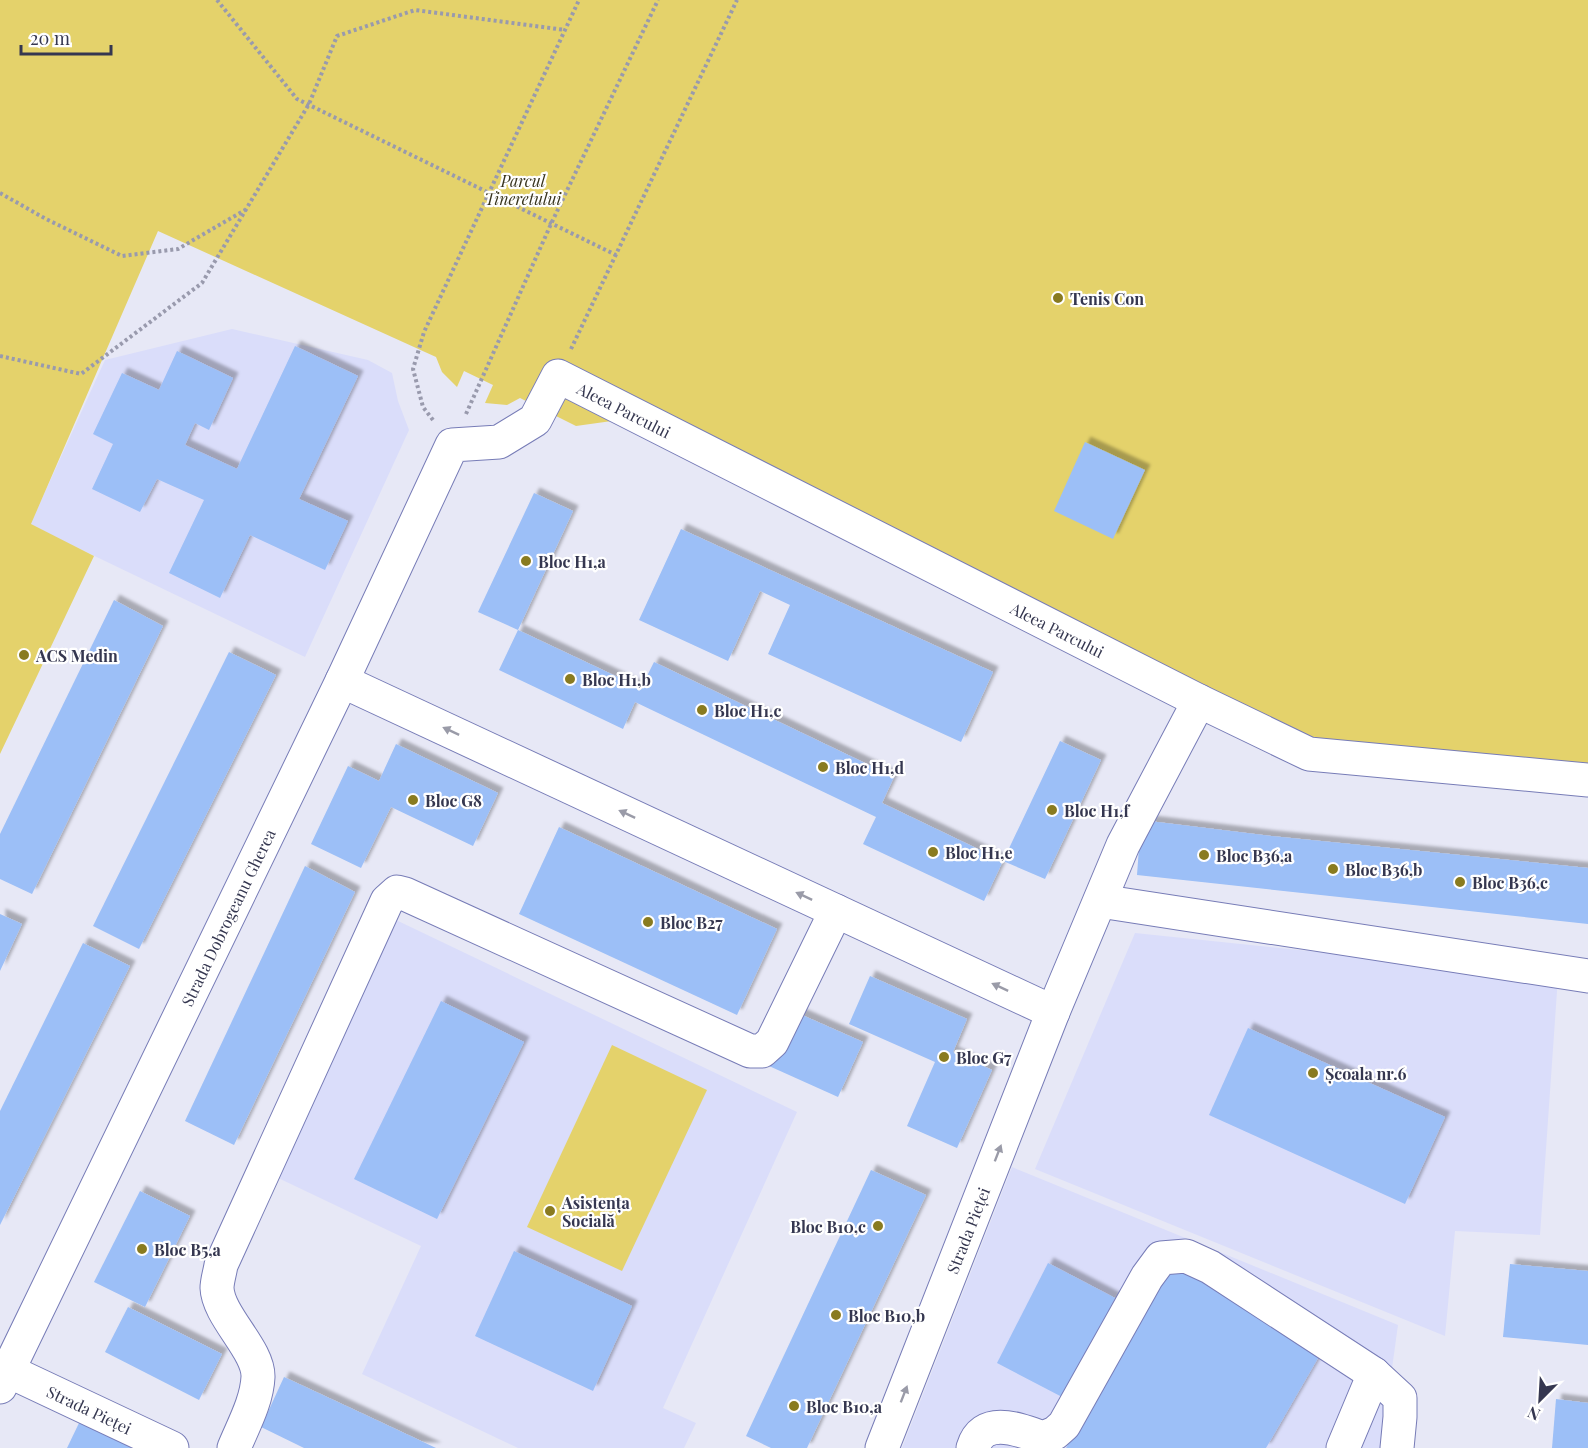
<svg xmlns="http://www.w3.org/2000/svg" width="1588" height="1448" font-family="'Playfair Display',serif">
	<defs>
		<filter id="shadow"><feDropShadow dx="5.5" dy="-5.5" stdDeviation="1.5" flood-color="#0004"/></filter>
	</defs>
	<rect width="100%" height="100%" fill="#e7e8f6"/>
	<g fill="#daddfa">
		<polygon points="232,329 368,360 392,373 398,401 409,430 305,657 30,525 105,360"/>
		<polygon points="396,920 797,1112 663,1408 696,1423 684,1448 518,1448 362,1374 421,1246 274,1176"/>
		<polygon points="1135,933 1558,977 1540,1235 1455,1231 1445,1336 1035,1169"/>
		<polygon points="1012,1167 1398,1325 1381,1448 902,1448"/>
	</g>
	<g fill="#e4d26b">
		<polygon points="0,0 1588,0 1588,768 1308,738 626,419 576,426 520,398 507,405 485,403 493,385 464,371 457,387 442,372 436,357 158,231 31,524 94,556 0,754"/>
		<polygon points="612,1045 707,1090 622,1271 527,1227"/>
	</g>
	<g fill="#9cbff7" filter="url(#shadow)">
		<polygon points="295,346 358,376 299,499 348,521 325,570 250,535 220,598 169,573 204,500 157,479 140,512 92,489 113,444 93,434 122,373 159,390 177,351 233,378 209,430 195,423 185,445 237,469"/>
		<polygon points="1085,442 1145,470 1113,539 1054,511"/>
		<polygon points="534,493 573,511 518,630 478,612"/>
		<polygon points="681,529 993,672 961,742 768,654 790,605 760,591 728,661 639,620"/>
		<polygon points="114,600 163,626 32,894 0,879 0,834"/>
		<polygon points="518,630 641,688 654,662 894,777 882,803 1003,861 1060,741 1101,760 1045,879 1003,861 984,901 863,844 876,817 635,702 623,729 499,670"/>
		<polygon points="229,652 276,675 139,949 93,926"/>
		<polygon points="396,744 498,793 473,846 391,807 361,868 311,844 348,766 379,781"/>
		<polygon points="1141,820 1271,836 1588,868 1588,924 1137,875"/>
		<polygon points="559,827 777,929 737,1015 519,914"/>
		<polygon points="305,866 355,892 234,1145 185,1121"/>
		<polygon points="0,914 22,924 0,971"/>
		<polygon points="83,943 130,966 0,1225 0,1111"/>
		<polygon points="870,976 967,1019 953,1052 992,1070 957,1148 907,1126 935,1062 849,1024"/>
		<polygon points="441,1001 524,1042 437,1219 354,1179"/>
		<polygon points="793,1011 863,1042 838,1097 769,1066"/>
		<polygon points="1248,1028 1445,1117 1405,1204 1209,1115"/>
		<polygon points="871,1170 926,1195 807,1448 771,1448 746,1436"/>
		<polygon points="140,1191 190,1216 145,1307 94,1282"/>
		<polygon points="514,1251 632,1306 593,1391 475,1336"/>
		<polygon points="1174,1259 1325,1346 1266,1448 1066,1448"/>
		<polygon points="1048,1263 1115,1298 1064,1398 997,1363"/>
		<polygon points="1510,1264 1588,1271 1588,1345 1503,1337"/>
		<polygon points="128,1307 222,1354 199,1400 105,1352"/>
		<polygon points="284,1377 372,1418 436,1448 304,1448 261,1427"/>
		<polygon points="1556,1399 1588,1403 1588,1448 1552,1448"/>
		<polygon points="80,1421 135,1448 67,1448"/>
	</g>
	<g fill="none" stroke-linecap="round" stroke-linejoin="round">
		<g stroke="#777cb7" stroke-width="35">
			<g id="minor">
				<polyline points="342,681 1053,1012"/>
				<polyline points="1100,901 1588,976"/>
				<path id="s1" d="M0,1367L172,1448"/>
				<path id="s2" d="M0,1387L342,681L452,445L499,442L535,420L558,376L1199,701L1309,754L1588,780"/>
				<path d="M234,1448C243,1426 257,1401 258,1377C259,1350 218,1316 217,1288C217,1281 220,1272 221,1265L387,901L397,892L405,894L750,1051H762L772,1042L836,911"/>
				<path id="s3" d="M882,1448L1053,1012L1123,845L1199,701"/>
				<path d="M973,1448C983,1414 1020,1430 1043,1438L1055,1433L1064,1425L1147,1277L1161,1258L1186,1256L1210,1267L1374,1374L1400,1398V1417L1397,1448"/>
				<polyline points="1343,1448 1374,1374"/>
			</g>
		</g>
		<g stroke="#999aad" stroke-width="4" stroke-dasharray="3 3" stroke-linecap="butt">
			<polyline points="217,0 297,99 616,255"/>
			<polyline points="0,193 46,219 122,256 178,249 245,210"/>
			<polyline points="571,349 737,0"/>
			<polyline points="0,356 81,374 202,283 309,104 337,36 415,10 565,30"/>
			<polyline points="466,414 551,224 658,0"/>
			<polyline points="433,420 423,407 413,369 424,332 579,0"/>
		</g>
		<use href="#minor" stroke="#fff" stroke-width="33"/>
	</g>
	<defs><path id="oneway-solid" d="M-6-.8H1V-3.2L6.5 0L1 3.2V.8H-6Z" transform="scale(1.5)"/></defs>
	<g fill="#9a9ba8">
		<use href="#oneway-solid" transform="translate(451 731) rotate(-155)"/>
		<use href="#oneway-solid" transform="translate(627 814) rotate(-155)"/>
		<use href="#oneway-solid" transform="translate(804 896) rotate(-155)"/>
		<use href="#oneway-solid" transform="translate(1000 987) rotate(-155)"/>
		<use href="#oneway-solid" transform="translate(998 1153) rotate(-69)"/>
		<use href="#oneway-solid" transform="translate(904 1394) rotate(-69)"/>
	</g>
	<g fill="#897b20" stroke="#fff" stroke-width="2">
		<circle cx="1058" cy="298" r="6"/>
		<circle cx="526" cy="561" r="6"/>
		<circle cx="24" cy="655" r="6"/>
		<circle cx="570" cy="679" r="6"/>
		<circle cx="702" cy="710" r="6"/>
		<circle cx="823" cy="767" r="6"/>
		<circle cx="413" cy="800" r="6"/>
		<circle cx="1052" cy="810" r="6"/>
		<circle cx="933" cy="852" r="6"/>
		<circle cx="1204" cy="855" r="6"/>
		<circle cx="1333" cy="869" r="6"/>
		<circle cx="1460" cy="882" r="6"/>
		<circle cx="648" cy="922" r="6"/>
		<circle cx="944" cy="1057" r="6"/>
		<circle cx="1313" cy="1073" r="6"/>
		<circle cx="550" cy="1211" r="6"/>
		<circle cx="878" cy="1226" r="6"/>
		<circle cx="142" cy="1249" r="6"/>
		<circle cx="836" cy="1315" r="6"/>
		<circle cx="794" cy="1406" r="6"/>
	</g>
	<g text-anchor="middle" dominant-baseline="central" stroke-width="4.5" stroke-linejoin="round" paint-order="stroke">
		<g font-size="16" font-style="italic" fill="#38341e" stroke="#fff">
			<text x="523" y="180">Parcul<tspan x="523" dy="18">Tineretului</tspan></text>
		</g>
		<g font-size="16" font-weight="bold" fill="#353750" stroke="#fff" text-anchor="start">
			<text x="1070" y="298">Tenis Con</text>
			<text x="538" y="561">Bloc H1,a</text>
			<text x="36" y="655">ACS Medin</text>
			<text x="582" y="679">Bloc H1,b</text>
			<text x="714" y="710">Bloc H1,c</text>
			<text x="835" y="767">Bloc H1,d</text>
			<text x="425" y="800">Bloc G8</text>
			<text x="1064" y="810">Bloc H1,f</text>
			<text x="945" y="852">Bloc H1,e</text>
			<text x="1216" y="855">Bloc B36,a</text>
			<text x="1345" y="869">Bloc B36,b</text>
			<text x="1472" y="882">Bloc B36,c</text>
			<text x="660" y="922">Bloc B27</text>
			<text x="956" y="1057">Bloc G7</text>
			<text x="1325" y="1073">Școala nr.6</text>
			<text x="562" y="1202">Asistența<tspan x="562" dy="18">Socială</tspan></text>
			<text x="866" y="1226" text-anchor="end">Bloc B10,c</text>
			<text x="154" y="1249">Bloc B5,a</text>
			<text x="848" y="1315">Bloc B10,b</text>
			<text x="806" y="1406">Bloc B10,a</text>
		</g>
		<g font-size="16" fill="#353750" stroke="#fff">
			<text stroke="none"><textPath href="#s2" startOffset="1258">Aleea Parcului</textPath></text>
			<text stroke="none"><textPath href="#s2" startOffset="1744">Aleea Parcului</textPath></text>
			<text stroke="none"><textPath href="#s2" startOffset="522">Strada Dobrogeanu Gherea</textPath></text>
			<text stroke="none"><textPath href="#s3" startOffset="234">Strada Pieței</textPath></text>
			<text stroke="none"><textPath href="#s1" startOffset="99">Strada Pieței</textPath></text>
		</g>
	</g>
	<g transform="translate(1540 1400) rotate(204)" stroke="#ffffff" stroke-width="4.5" paint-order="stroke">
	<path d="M0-4.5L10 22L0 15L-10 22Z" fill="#353750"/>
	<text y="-9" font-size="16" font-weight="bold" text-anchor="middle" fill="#353750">N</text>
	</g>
	<path d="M21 45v9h90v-9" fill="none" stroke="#353750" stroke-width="3"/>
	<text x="30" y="45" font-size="18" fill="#353750" stroke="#ffffff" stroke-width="4.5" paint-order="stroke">20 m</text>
</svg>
